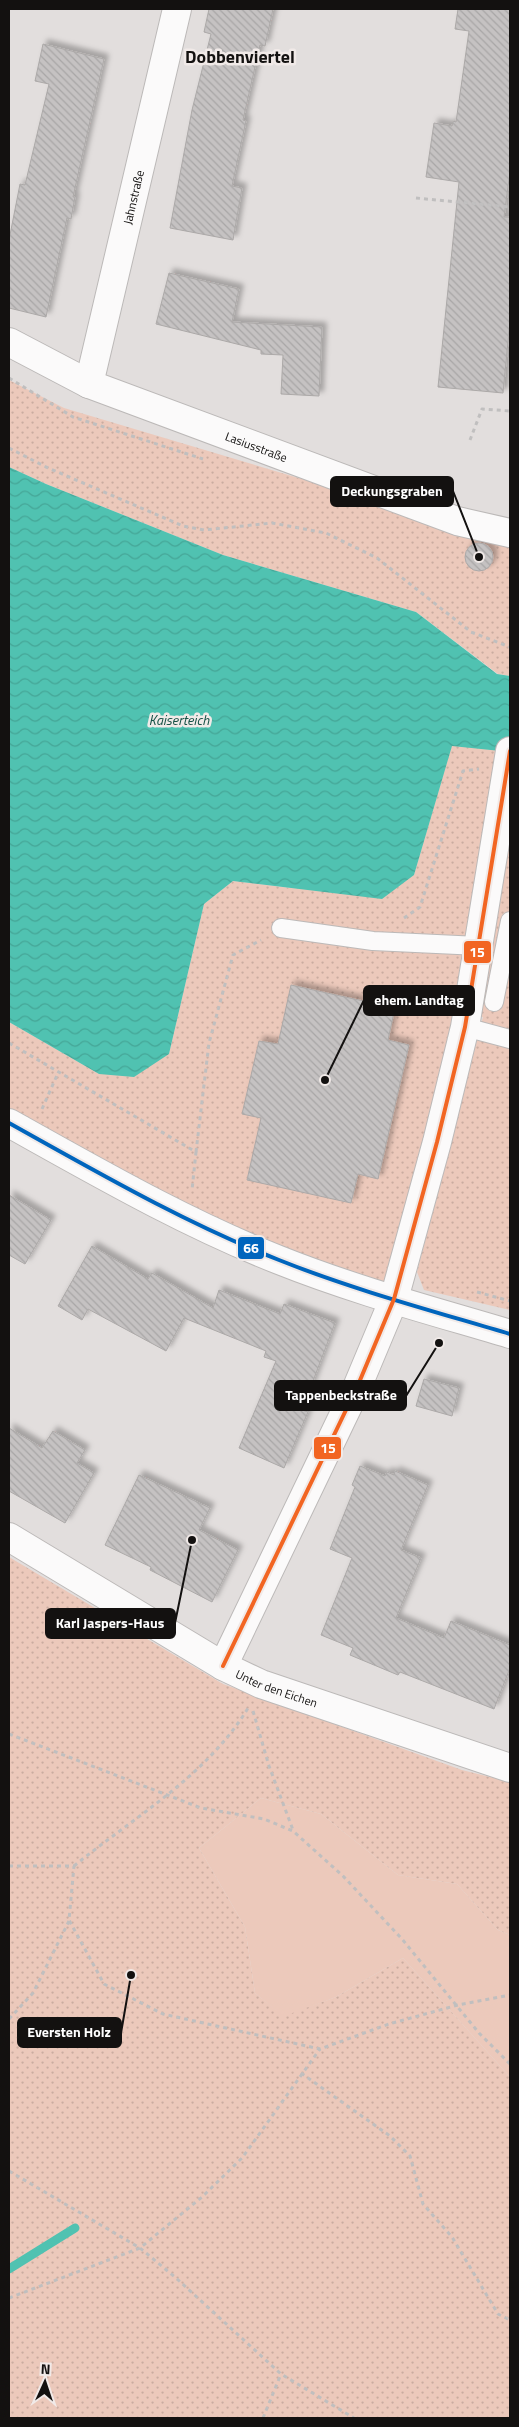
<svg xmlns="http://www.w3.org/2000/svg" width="519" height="2427" font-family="'Titillium Web',sans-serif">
	<defs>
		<pattern id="park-dots" width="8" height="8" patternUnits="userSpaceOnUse" patternTransform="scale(1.25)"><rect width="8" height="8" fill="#ecc9bb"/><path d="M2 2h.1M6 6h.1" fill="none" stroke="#caaca0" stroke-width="1.8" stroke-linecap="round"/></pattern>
		<pattern id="water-waves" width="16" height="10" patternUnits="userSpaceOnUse" patternTransform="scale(1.25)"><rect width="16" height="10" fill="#50c2b1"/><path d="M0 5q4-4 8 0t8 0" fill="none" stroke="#45a697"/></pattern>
		<pattern id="building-back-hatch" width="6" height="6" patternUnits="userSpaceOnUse" patternTransform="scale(1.25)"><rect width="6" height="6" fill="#c5c2c2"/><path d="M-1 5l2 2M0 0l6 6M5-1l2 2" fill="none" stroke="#a8a6a6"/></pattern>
		<filter id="shadow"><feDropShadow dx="4.5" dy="-4.5" stdDeviation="2.5" flood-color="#0004"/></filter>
	</defs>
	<rect width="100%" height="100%" fill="#e2dedd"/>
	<polygon fill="#ecc9bb" points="261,1798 321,1814 398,1875 457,1884 498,1930 510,1935 510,2077 403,1958 336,1997 284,2017 255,1993 245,1927 199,1848"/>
	<g fill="url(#park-dots)">
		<polygon points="9,380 64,408 510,541 510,676 498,674 416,612 223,555 46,484 9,467"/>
		<polygon points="452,745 510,752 510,1310 424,1290 417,1272 483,1017 467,1016 394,1299 279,1260 9,1123 9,1022 99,1074 169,1054 204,904 233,881 291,888 414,875"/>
		<polygon points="9,1557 223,1684 462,1770 510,1782 510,1935 498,1930 457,1884 398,1875 321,1814 261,1798 199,1848 245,1927 255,1993 284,2016 336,1997 403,1958 510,2077 510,2418 9,2418"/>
	</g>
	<polygon fill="url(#water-waves)" points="9,467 46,484 223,555 416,612 497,674 510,676 510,752 452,746 414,875 382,899 233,881 204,904 169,1054 134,1077 99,1074 9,1022"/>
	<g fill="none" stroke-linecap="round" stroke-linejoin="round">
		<polyline stroke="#50c2b1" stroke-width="9" points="9,2269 75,2228"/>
	</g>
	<g fill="url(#building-back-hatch)" stroke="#aca9a8" filter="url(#shadow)">
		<polygon points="209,9 273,9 265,46 260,45 243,120 246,121 232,186 242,188 233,240 170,228 192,110 211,34 204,32"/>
		<polygon points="458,9 510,9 510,172 504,217 510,217 510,321 503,393 438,387 459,182 426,177 434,123 452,126 453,121 456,122 469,31 455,29"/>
		<polygon points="43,44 104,59 73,197 75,197 71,219 67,218 46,317 9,308 9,240 20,184 25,185 49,84 35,81"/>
		<polygon points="169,273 239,289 232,322 322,327 319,396 281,394 283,355 261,354 261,350 156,324"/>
		<circle cx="479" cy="557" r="14"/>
		<polygon points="291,985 395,1008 388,1040 409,1045 378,1179 358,1174 351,1203 247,1180 261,1118 242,1114 259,1041 278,1044"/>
		<polygon points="9,1195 51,1220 25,1264 9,1255"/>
		<polygon points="92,1246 148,1279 152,1273 213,1308 219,1290 280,1314 284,1304 335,1323 302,1410 308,1412 284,1468 239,1448 276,1361 264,1357 266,1351 184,1318 166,1351 88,1309 82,1320 58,1306"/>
		<polygon points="424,1379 459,1388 452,1416 416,1406"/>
		<polygon points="9,1428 42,1448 53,1431 85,1450 77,1463 94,1473 65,1523 9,1491"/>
		<polygon points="360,1466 385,1476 387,1472 394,1475 395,1471 428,1485 401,1550 421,1558 396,1618 444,1638 451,1621 510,1645 510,1668 494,1709 400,1672 398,1675 350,1655 353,1648 321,1635 352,1558 330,1549 355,1487 352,1485"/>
		<polygon points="139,1475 210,1508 199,1530 238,1550 212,1602 150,1570 151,1567 105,1545"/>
	</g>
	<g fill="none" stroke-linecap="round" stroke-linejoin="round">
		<g stroke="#bcb9b8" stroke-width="20">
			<g id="lane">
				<polyline points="281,928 373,941 479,946"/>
				<polyline points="494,1002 510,921"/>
				<polyline points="465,1027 510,1039"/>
			</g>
		</g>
		<g stroke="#bcb9b8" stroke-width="30">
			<g id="street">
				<path id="s1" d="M9,342L89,384L457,521L510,533"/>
				<path id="s2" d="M89,384L177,9"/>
				<path d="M9,1123C97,1172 185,1223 279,1260C354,1290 433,1311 510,1334"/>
				<path id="s3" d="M9,1537L223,1666L261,1684L510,1768"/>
				<polyline points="223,1666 358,1385 394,1299 437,1142 465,1027 510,751"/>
			</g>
		</g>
		<g stroke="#c0bfbf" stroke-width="3" stroke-dasharray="4 4" stroke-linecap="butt">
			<polyline points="416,198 510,207"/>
			<polyline points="9,378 73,417 203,459"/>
			<polyline points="470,440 482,409 510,411"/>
			<polyline points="9,448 46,467 183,526 204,530 272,523 326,533 377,558 471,632 510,647"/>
			<polyline points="404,918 420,907 463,771 479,769"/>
			<polyline points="9,1043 196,1152 192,1190"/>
			<polyline points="42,1109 58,1073"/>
			<polyline points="196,1152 209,1043 233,955 261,940"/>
			<polyline points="477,1292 510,1301"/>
			<polyline points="253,1711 269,1766 293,1830"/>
			<polyline points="9,1734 201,1808 264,1819 293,1831 343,1876 402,1939 479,2033 510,2064"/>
			<polyline points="9,1866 74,1866 69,1920 104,1984 163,2014 320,2049 389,2024 458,2005 510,1995"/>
			<path d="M74,1866C134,1817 207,1776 248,1708"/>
			<polyline points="9,2019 33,1993 69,1921"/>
			<polyline points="301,2073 390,2136 410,2156 423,2204 452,2237 498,2314 510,2320"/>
			<polyline points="9,2171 140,2248 176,2278 281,2374 354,2418"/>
			<polyline points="9,2298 140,2248 202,2197 242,2158 320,2049"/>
			<polyline points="263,2418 281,2374"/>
		</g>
		<use href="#lane" stroke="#fbfafa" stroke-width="18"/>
		<use href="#street" stroke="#fbfafa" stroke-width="28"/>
		<g stroke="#f1eae8" stroke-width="8">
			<path id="bus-1" d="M9,1123C97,1172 185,1223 279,1260C354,1290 433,1311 510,1334"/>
		</g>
		<g stroke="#f1eae8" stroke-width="8">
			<polyline id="bus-2" points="223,1666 358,1385 394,1299 437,1142 465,1027 510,751"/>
		</g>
		<use href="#bus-1" stroke="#0065bd" stroke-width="4"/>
		<use href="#bus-2" stroke="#f26522" stroke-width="4"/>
	</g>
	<g text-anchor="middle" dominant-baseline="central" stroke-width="5" stroke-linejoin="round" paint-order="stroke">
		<g font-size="12" fill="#131110" stroke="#f1eae8">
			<text stroke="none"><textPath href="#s2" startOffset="192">Jahnstraße</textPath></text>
			<text stroke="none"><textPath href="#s1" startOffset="269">Lasiusstraße</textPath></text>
			<text stroke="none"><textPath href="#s3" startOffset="308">Unter den Eichen</textPath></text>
		</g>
		<g font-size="14" font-style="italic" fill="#165146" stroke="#f1eae8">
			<text x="179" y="719">Kaiserteich</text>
		</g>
		<g font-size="18" font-weight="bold" fill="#131110" stroke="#f1eae8">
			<text x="240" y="56">Dobbenviertel</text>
		</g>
	</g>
	<path fill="none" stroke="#131110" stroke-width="2" d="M479 557L453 491M325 1080L364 1000M439 1343L406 1396M192 1540L175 1623M131 1975L121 2033"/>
	<g fill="#131110" stroke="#f1eae8" stroke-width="2">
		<circle cx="479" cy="557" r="5"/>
		<circle cx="325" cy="1080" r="5"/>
		<circle cx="439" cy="1343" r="5"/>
		<circle cx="192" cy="1540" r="5"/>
		<circle cx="131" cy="1975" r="5"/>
	</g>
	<g fill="#131110" stroke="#131110" stroke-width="2">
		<rect x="331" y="477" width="122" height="29" rx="5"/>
		<rect x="364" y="986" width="110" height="29" rx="5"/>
		<rect x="275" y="1381" width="131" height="29" rx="5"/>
		<rect x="46" y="1609" width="129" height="29" rx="5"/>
		<rect x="18" y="2018" width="103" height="29" rx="5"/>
	</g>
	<g font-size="14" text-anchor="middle" font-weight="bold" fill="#fff">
		<text x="392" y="496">Deckungsgraben</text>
		<text x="419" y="1005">ehem. Landtag</text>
		<text x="341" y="1400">Tappenbeckstraße</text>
		<text x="110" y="1628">Karl Jaspers-Haus</text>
		<text x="69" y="2037">Eversten Holz</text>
	</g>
	<g stroke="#f1eae8" stroke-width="2">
		<rect x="463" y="940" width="29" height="24" rx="5" fill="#f26522"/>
		<rect x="237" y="1236" width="28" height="24" rx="5" fill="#0065bd"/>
		<rect x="313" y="1436" width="29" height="24" rx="5" fill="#f26522"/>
	</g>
	<g font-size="14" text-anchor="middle" font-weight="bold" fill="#fff">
		<text x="477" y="957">15</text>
		<text x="251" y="1253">66</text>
		<text x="328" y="1453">15</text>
	</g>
	<rect width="519" height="2427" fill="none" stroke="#131110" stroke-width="20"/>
	<g transform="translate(45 2382) rotate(3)" stroke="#f1eae8" stroke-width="4" paint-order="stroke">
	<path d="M0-4L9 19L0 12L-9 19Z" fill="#131110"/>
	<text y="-8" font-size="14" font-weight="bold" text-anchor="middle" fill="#131110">N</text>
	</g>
</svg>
